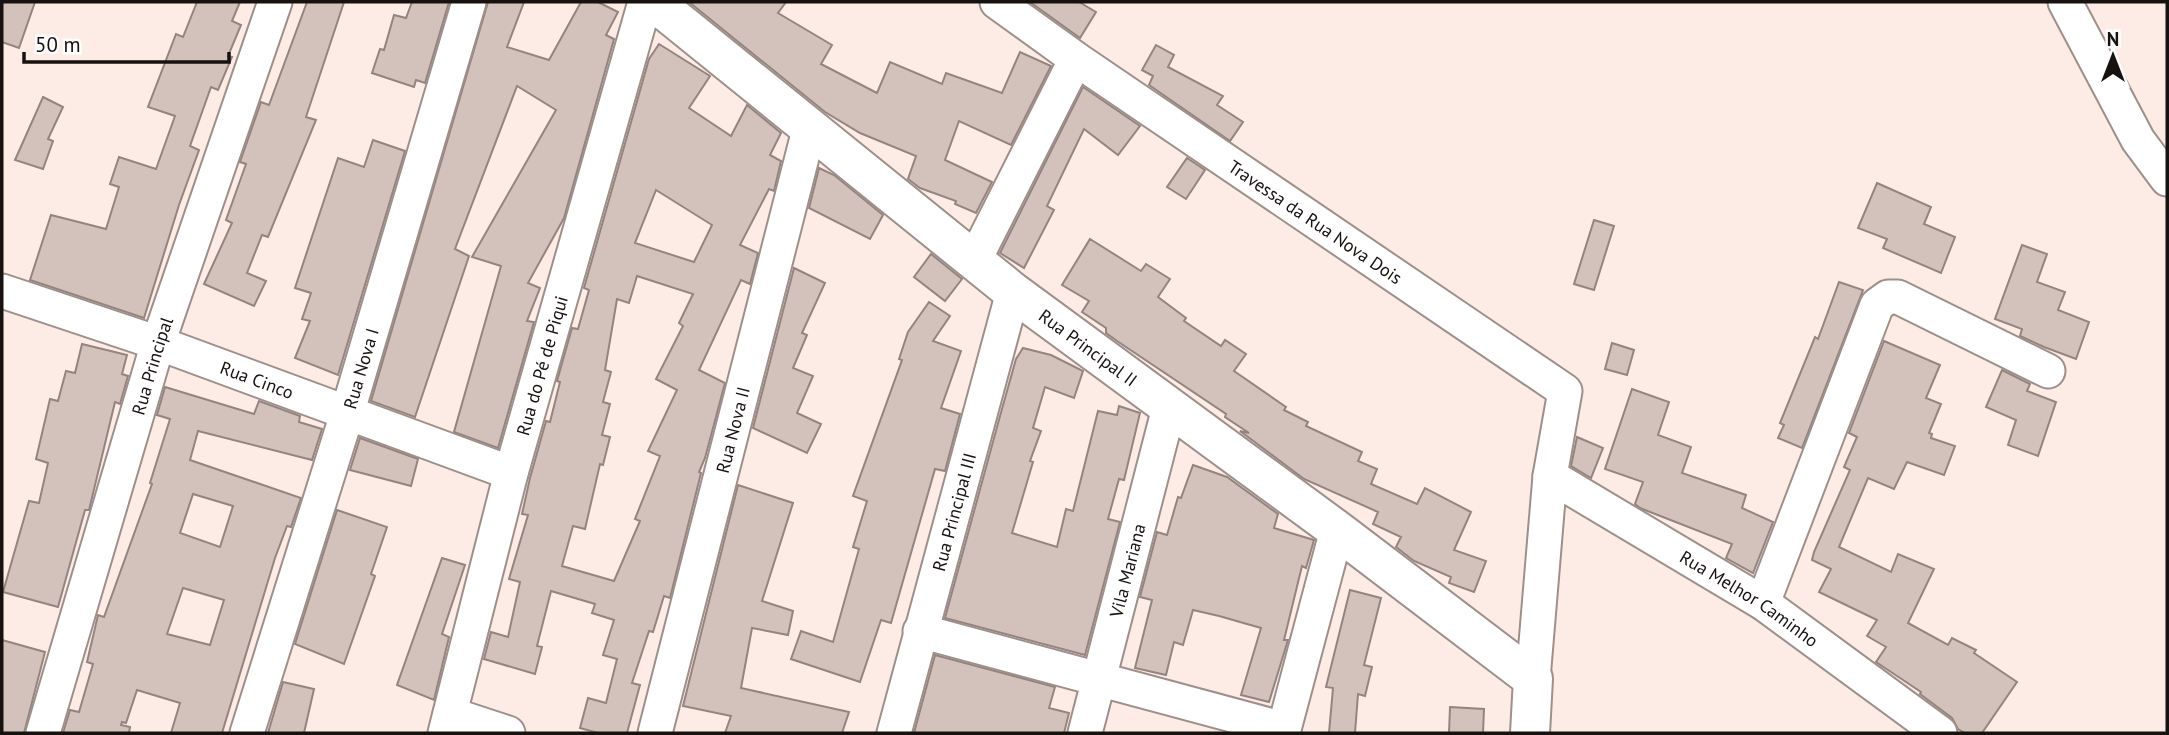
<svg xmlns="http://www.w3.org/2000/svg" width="2169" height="735" font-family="'PT Sans',sans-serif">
	<rect width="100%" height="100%" fill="#fdece6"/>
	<g fill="#d3c2bc" stroke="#94847f" stroke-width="2" fill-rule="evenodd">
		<polygon points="2,2 35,2 19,48 2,42"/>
		<polygon points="197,2 240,2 232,21 241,25 228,56 232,57 218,90 211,87 190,146 199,150 179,205 144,318 30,280 51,215 106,229 119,187 110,184 119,157 156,169 175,116 148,107 176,34 183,37"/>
		<polygon points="307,2 344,2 306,117 316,120 268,237 262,235 247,273 266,281 254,306 204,284 232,223 226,220 246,164 240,162 261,102 269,105"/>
		<polygon points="412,2 449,2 425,83 416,80 414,87 372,73 380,49 384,50 394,15 406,18"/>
		<polygon points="488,2 524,2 507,47 549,60 581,2 598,2 618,12 606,35 614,39 564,218 528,283 540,288 527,321 534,322 498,448 454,432 501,266 472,257 556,110 517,86 455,249 469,256 415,417 371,401"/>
		<polygon points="689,2 786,2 778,13 832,45 821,64 877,93 890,62 942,84 946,73 1002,93 1020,52 1051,66 1011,145 959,121 945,160 992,182 976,213 955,204 956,201 920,188 908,179 916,156 860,133 825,112"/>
		<polygon points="1030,2 1079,2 1096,12 1080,38"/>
		<path d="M659,44L710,76L689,108L731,136L747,105L781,133L770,155L781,161L774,191L769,189L740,245L758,253L750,284L741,280L699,370L725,383L705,458L699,472L701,473L670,598L664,596L653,632L649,631L632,683L640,685L627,733H598L580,728L588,698L606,703L617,659L603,655L614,620L592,613L595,604L551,591L537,646L542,647L535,674L484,659L491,632L508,637L520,582L509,579L528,515L522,514L530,478L546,421L550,422L560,382L557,381L572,328L578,329L589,290L584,288L649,59ZM656,190L712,225L694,262L635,243ZM637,276L693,294L679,323L683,326L656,379L677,390L648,451L660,456L635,519L640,521L614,581L562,566L573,526L585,529L600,464L603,465L610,437L602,435L610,404L603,402L611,372L605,370L617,299L629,303Z"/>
		<polygon points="1156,45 1174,55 1168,67 1223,96 1217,105 1243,122 1230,141 1149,85 1153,76 1142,70"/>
		<polygon points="1083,87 1140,126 1118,155 1084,129 1047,206 1054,210 1024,268 1000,253"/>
		<polygon points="43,97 63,107 48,139 53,141 43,169 15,160"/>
		<polygon points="373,140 405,151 338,375 295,358 310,321 302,319 311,293 295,288 338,158 364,167"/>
		<polygon points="1187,158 1205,170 1186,199 1167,187"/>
		<polygon points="819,168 834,175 883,215 870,239 809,208"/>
		<polygon points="1877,183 1931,207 1924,224 1955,237 1941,273 1883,248 1887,239 1858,228"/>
		<polygon points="1594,220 1614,226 1594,290 1574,284"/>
		<polygon points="1090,239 1141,271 1146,264 1170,279 1158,297 1186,318 1184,321 1221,346 1225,340 1246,354 1234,371 1286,407 1284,410 1308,422 1306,426 1362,452 1358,461 1377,469 1371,484 1417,504 1425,488 1471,512 1454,550 1486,561 1474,592 1449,583 1451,577 1414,561 1396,547 1401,537 1373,524 1378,512 1304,479 1240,431 1249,433 1225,417 1226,414 1117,341 1106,333 1106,328 1082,312 1089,301 1062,285"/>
		<polygon points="2022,245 2047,254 2037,282 2065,292 2058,310 2089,322 2076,359 2044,347 2020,336 2022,329 1995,319"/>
		<polygon points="931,254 962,279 945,301 914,277"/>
		<polygon points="794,268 825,283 802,333 807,335 793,368 813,376 797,413 821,424 807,453 753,428"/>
		<polygon points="1839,282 1863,290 1802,448 1778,438 1784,425 1780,423 1815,337 1818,339"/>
		<polygon points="929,302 950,316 933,341 961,351 941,408 960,414 945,471 935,469 891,623 881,620 860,682 791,659 801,631 833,642 859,549 853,547 867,501 853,496 902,360 899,359 908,332"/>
		<polygon points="1884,341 1940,365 1926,398 1941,404 1929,433 1932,434 1931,438 1955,446 1944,475 1907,462 1894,489 1868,478 1839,547 1891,572 1898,554 1934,569 1908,623 1948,645 1952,638 1976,650 1974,653 2017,682 1982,733 1965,733 1958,729 1952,718 1920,694 1921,692 1876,662 1886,647 1867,636 1877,620 1819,592 1831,569 1812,560 1814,552 1850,470 1844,467 1857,437 1849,433"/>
		<polygon points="1612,343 1634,350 1627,375 1605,369"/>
		<polygon points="82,344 127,355 122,374 128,376 120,404 115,402 90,506 89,510 85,510 58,607 3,592 29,501 39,503 48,463 36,459 50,399 58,401 66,371 75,373"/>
		<polygon points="1023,348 1051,355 1083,371 1074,398 1045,387 1033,428 1041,431 1030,461 1033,462 1012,533 1057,547 1066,509 1073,511 1098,411 1117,415 1119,406 1140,413 1124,480 1119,479 1108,519 1120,522 1085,655 945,618 1000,416 1016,359"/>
		<polygon points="2002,370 2030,384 2027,391 2056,402 2038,456 2008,445 2016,420 1986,407"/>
		<path d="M165,387L254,414L259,401L300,416L299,422L322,429L312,460L198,431L190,460L301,498L291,527L287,526L275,558L222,733H171L180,703L137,690L126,723L122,722L121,725L130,727L129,733H63L70,710L79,712L93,664L87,662L98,615L104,617L152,484L150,483L170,419L157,415ZM193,494L233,506L220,547L180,533ZM183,588L224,600L210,645L167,634Z"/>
		<polygon points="1632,389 1669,402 1658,435 1691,447 1682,473 1746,495 1742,508 1773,522 1753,573 1726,558 1732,544 1640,508 1635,504 1643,482 1605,469"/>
		<polygon points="1577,437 1603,448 1591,478 1571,466"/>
		<polygon points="360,438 418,459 411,486 350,470"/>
		<polygon points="1193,465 1227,477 1278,514 1274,528 1314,540 1306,568 1302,566 1284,640 1288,640 1269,702 1241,695 1261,628 1219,616 1193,610 1183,645 1174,642 1166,675 1135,668 1152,600 1140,597 1157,532 1167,535 1178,497 1181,498"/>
		<polygon points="738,485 793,503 762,601 793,611 788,635 752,628 741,688 849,712 842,733 725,733 731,716 683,706"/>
		<polygon points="337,510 387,527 371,574 375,576 344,664 295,644"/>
		<polygon points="442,558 465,565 442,634 449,637 434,700 397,685"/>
		<polygon points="1350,590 1381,598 1364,665 1372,667 1365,696 1358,694 1355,733 1329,733 1333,688 1326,687"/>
		<polygon points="2,640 45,652 24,733 2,733"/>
		<polygon points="935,655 1055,687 1049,708 1069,713 1064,733 914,733"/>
		<polygon points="283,682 314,689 304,733 268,733"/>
		<polygon points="1450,707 1484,709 1483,733 1449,733"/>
	</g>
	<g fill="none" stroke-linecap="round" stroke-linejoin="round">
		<g stroke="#9f8f8a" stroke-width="37">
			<g id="minor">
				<path id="s1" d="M997,2L1076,59L1565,391L1550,476L1533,679"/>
				<polyline points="2065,2 2138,140 2167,179"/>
				<polyline points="975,259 1076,59"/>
				<path id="s2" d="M2,291L158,343L511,473"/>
				<path id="s3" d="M1550,476L1763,603L1940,733"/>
				<polyline points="1763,603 1877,305 1888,297 1898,297 2048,371"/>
				<polyline points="920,631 1284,729"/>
				<polyline points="450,714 508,733"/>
				<path id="s4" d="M43,733L158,343L275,2"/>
				<path id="s5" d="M247,733L347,414L469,2"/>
				<path id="s6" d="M445,733L511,473L645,2"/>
				<path id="s7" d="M655,733L810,126"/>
				<path id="s8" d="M894,733L1013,292"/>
				<path id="s9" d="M1085,733L1169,408"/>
				<polyline points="1283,733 1337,530"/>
			</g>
		</g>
		<g stroke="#9f8f8a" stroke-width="42">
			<g id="tertiary">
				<path id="s10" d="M654,2L1013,292L1337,530L1533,679L1530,733"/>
			</g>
		</g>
		<use href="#minor" stroke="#fff" stroke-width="33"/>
		<use href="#tertiary" stroke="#fff" stroke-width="38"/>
	</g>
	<g text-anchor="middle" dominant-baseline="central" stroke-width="7" stroke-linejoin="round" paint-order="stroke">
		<g font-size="18" fill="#171210" stroke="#fdfdfd">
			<text stroke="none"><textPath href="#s1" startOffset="387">Travessa da Rua Nova Dois</textPath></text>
			<text stroke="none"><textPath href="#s10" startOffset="555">Rua Principal II</textPath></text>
			<text stroke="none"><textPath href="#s4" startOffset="383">Rua Principal</textPath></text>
			<text stroke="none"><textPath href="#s6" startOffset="380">Rua do Pé de Piqui</textPath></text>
			<text stroke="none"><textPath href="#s5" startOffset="382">Rua Nova I</textPath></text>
			<text stroke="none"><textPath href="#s2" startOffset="270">Rua Cinco</textPath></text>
			<text stroke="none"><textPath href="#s7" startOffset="313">Rua Nova II</textPath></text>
			<text stroke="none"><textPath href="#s8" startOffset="229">Rua Principal III</textPath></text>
			<text stroke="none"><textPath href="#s9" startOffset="168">Vila Mariana</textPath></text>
			<text stroke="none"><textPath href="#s3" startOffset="234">Rua Melhor Caminho</textPath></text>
		</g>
	</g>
	<rect width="2169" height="735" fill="none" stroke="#171210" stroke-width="7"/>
	<g transform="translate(2113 56)" stroke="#fdfdfd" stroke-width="5" paint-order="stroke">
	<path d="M0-5L12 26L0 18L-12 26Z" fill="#171210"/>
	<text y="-10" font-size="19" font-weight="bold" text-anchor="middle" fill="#171210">N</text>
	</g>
	<path d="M24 52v10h205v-10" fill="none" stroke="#171210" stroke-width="3.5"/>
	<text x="35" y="52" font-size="21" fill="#171210" stroke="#fdfdfd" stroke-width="5" paint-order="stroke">50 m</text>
</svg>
